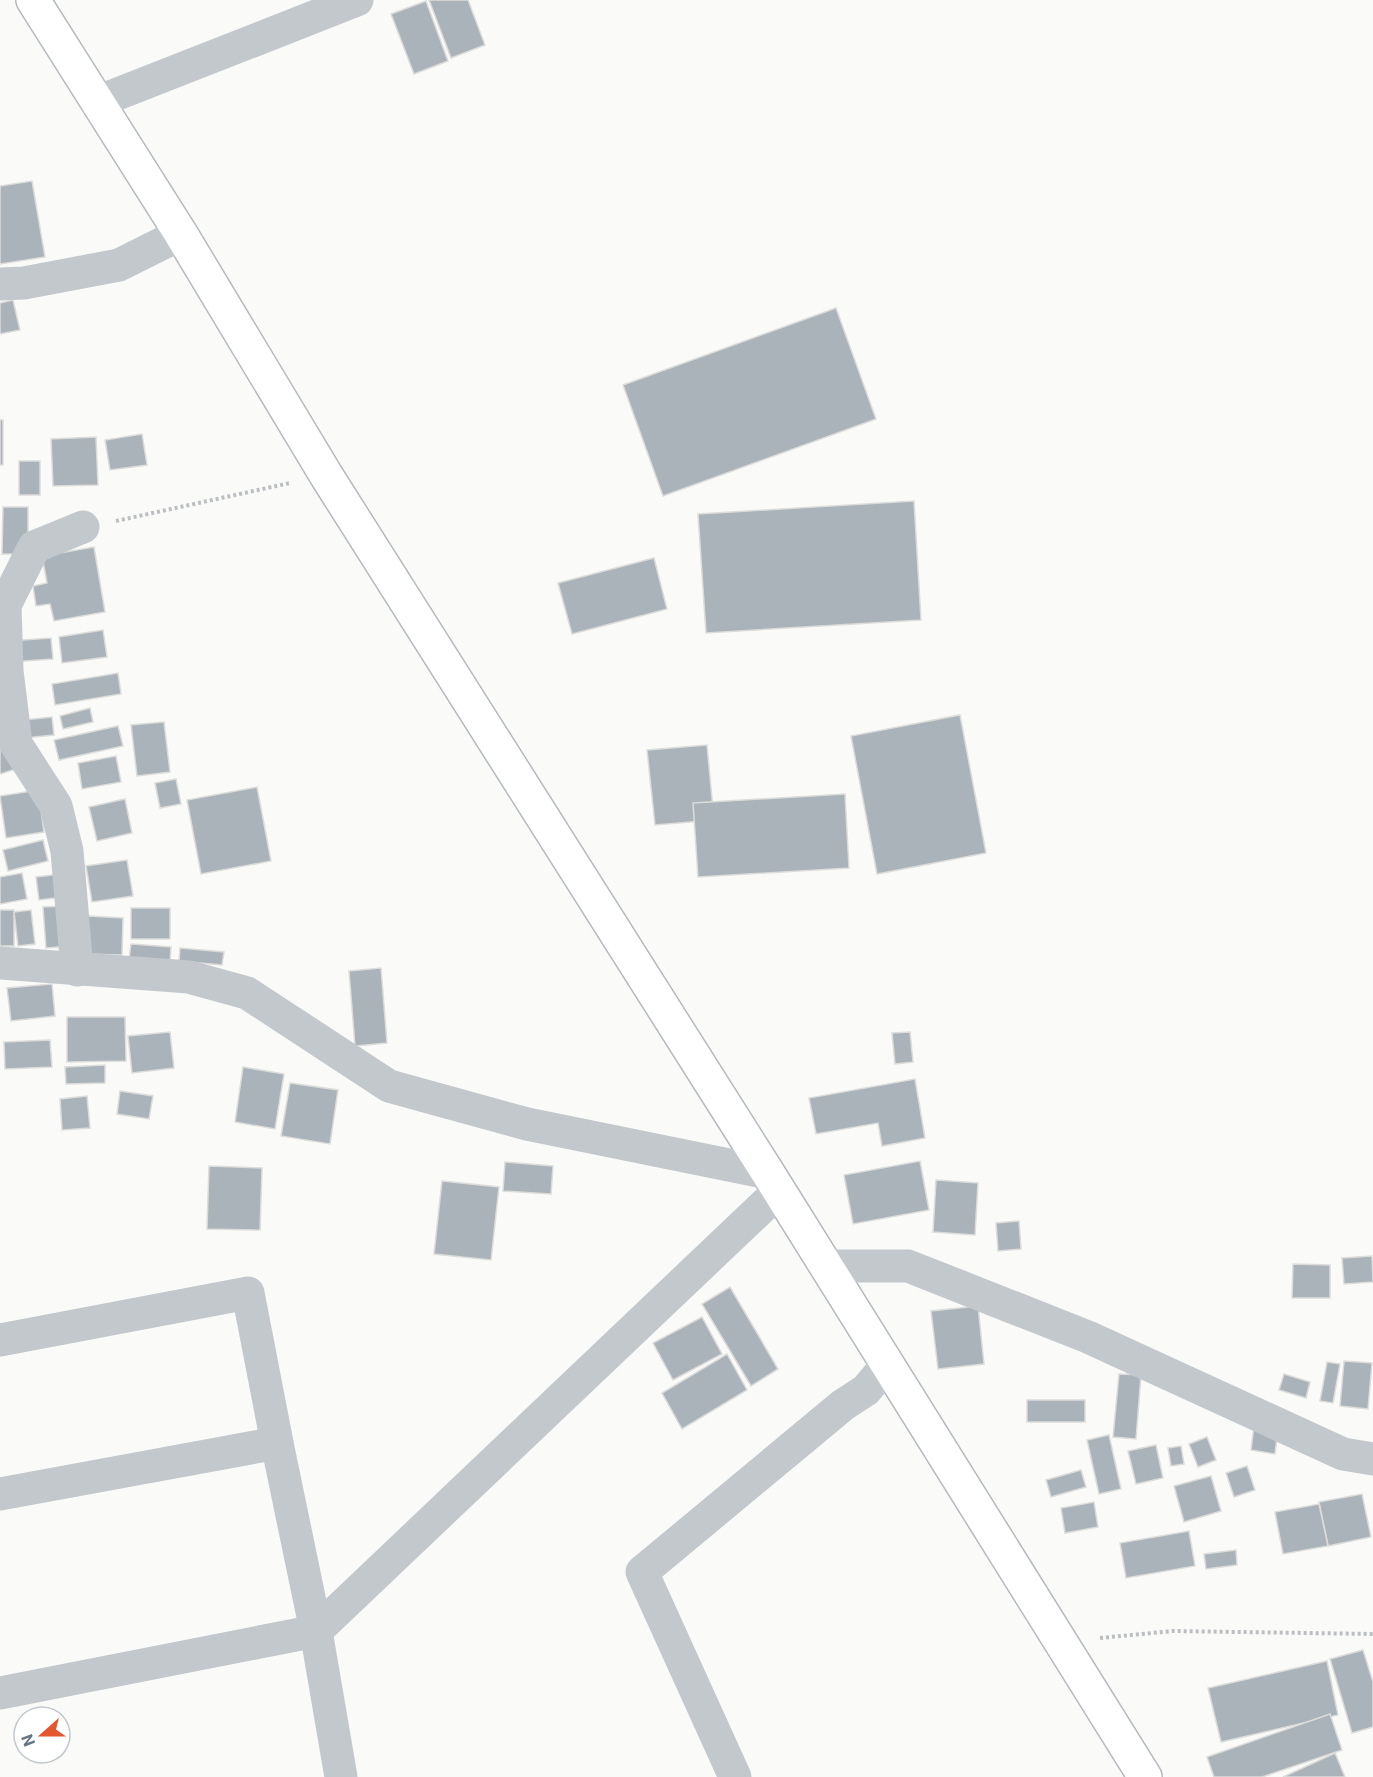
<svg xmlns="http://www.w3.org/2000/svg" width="1373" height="1777" font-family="Roboto,sans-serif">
	<rect width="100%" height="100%" fill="#fafaf8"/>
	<g fill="#aab3b9" stroke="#dcdcda" stroke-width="1.5">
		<polygon points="429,0 468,0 485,45 451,58"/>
		<polygon points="426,1 448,61 414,74 391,14"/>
		<polygon points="32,181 45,257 0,264 0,186"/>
		<polygon points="13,300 20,330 0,334 0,303"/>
		<polygon points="836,308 876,419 663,496 623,385"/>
		<rect x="0" y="420" width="3" height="45"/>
		<polygon points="142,434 147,465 110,470 105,440"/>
		<polygon points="96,437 98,485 53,486 51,439"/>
		<rect x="19" y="461" width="21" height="34"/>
		<polygon points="914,501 921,620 706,633 698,514"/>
		<polygon points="3,507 28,507 28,554 2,554"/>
		<polygon points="94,547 105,612 54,621 50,604 36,606 33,586 47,583 42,556"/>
		<polygon points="654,558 667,609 572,634 558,583"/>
		<polygon points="103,630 107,657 62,663 59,637"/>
		<polygon points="51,638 53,659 11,662 9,641"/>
		<polygon points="118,673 121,694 55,705 52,684"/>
		<polygon points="90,708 93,722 63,729 60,716"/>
		<polygon points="960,715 986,853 877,874 851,736"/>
		<polygon points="52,717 54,735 25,738 24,720"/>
		<polygon points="164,722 170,772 137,776 131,725"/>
		<polygon points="118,726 123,746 59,760 54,740"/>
		<polygon points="0,738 19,768 0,774"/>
		<polygon points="707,745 714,820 655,825 647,750"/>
		<polygon points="116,756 121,782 82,789 78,763"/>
		<polygon points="176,779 181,804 160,808 155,783"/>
		<polygon points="257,787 271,861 201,874 187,800"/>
		<polygon points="38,790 44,832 6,838 0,796"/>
		<polygon points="845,794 849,868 698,877 693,803"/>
		<polygon points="125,799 132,833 97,841 89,807"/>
		<polygon points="43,840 48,861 8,871 3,850"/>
		<polygon points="127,860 133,896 92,902 86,866"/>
		<polygon points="22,873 27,899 0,904 0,877"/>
		<polygon points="61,874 63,897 39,900 36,877"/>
		<polygon points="68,906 70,946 46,948 43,907"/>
		<rect x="131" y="908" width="39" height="31"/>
		<rect x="0" y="910" width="14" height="36"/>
		<polygon points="31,910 35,944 18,946 14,912"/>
		<polygon points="88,916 123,918 122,955 87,954"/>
		<polygon points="131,944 171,947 170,962 129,959"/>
		<polygon points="180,948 224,952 222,965 179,961"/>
		<polygon points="381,968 387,1043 355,1046 349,971"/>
		<polygon points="52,984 55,1016 11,1021 7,988"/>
		<polygon points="67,1017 125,1017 126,1061 67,1062"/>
		<polygon points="170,1032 174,1068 132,1073 128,1036"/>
		<polygon points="910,1032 913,1062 895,1064 892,1033"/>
		<polygon points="50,1040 52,1067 5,1069 4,1042"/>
		<polygon points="105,1065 105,1083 66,1084 65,1067"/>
		<polygon points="243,1067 284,1074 275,1129 235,1122"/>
		<polygon points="915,1079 925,1138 882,1146 878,1123 816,1134 809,1098"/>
		<polygon points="290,1083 338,1090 330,1144 281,1136"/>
		<polygon points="120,1091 153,1096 149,1119 117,1114"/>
		<polygon points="87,1096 90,1128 62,1130 60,1099"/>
		<polygon points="920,1161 929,1210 853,1224 844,1175"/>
		<polygon points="505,1162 553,1166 551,1194 503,1191"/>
		<polygon points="209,1166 262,1168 260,1230 207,1229"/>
		<polygon points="936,1180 978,1183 975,1235 933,1232"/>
		<polygon points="442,1181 499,1187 491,1260 434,1254"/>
		<polygon points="1019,1221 1021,1249 998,1251 996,1223"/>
		<polygon points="1372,1256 1373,1282 1344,1284 1342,1258"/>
		<polygon points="1293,1264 1330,1265 1330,1298 1292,1298"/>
		<polygon points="730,1287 778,1369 751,1386 702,1304"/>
		<polygon points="978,1306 984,1364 938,1369 931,1311"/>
		<polygon points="702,1317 722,1354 673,1380 653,1343"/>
		<polygon points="727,1354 747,1390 682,1429 662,1393"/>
		<polygon points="1344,1361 1372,1363 1368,1409 1340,1406"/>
		<polygon points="1327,1362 1340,1364 1333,1403 1320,1401"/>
		<polygon points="1119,1374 1141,1375 1136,1439 1113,1437"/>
		<polygon points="1284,1374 1310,1382 1306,1398 1279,1390"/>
		<rect x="1027" y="1400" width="58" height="22"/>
		<polygon points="1254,1426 1278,1429 1275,1454 1251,1450"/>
		<polygon points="1109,1435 1121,1489 1099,1494 1087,1440"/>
		<polygon points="1207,1437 1216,1460 1198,1467 1189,1444"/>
		<polygon points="1156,1445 1163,1478 1136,1484 1128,1451"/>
		<polygon points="1181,1446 1184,1464 1171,1466 1168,1448"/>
		<polygon points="1247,1466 1255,1490 1234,1497 1226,1473"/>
		<polygon points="1081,1470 1086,1487 1051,1497 1046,1480"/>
		<polygon points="1211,1476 1221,1511 1184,1522 1174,1486"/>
		<polygon points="1362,1494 1371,1537 1328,1546 1319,1502"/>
		<polygon points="1094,1502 1098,1527 1065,1533 1061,1508"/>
		<polygon points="1319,1504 1328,1546 1283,1554 1275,1512"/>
		<polygon points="1189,1531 1195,1566 1126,1578 1120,1543"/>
		<polygon points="1236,1550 1237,1565 1206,1569 1204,1554"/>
		<polygon points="1363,1650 1373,1682 1373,1727 1352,1733 1330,1659"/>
		<polygon points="1327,1661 1338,1715 1221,1742 1208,1688"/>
		<polygon points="1330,1714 1342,1750 1262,1777 1214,1777 1207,1757"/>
		<polygon points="1335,1753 1345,1777 1283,1777"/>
	</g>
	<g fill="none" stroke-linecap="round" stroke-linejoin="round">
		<g stroke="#b5babe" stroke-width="36">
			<polyline id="major" points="33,0 181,234 326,475 768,1173 1145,1777"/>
		</g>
		<g stroke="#bbbfc2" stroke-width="4" stroke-dasharray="3 3" stroke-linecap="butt">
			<polyline points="116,521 290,483"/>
			<polyline points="1100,1638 1173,1631 1373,1634"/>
		</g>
		<g stroke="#c3c8cc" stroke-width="33">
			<polyline points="97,102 357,0"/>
			<polyline points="0,284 24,283 119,265 181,234"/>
			<polyline points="0,963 189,977 247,993 389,1086 527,1124 768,1173"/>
			<polyline points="77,970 67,851 56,806 16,744 7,671 5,605 34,547 83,527"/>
			<polyline points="826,1266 908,1266 1088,1337 1343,1454 1373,1459"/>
			<polyline points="0,1340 248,1293 277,1443"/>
			<polyline points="0,1494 277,1443 316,1631 0,1693"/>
			<polyline points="341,1777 316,1631 779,1191"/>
			<polyline points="735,1777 642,1572 843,1405 866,1390 887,1365"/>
		</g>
		<use href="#major" stroke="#fff" stroke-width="33"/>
	</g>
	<g transform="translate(42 1735) rotate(249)"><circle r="28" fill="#ffffff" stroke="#c1c8cd" stroke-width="1.5"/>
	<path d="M0-4.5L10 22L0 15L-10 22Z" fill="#e4572e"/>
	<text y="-9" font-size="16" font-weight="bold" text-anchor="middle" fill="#657683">N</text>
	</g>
</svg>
